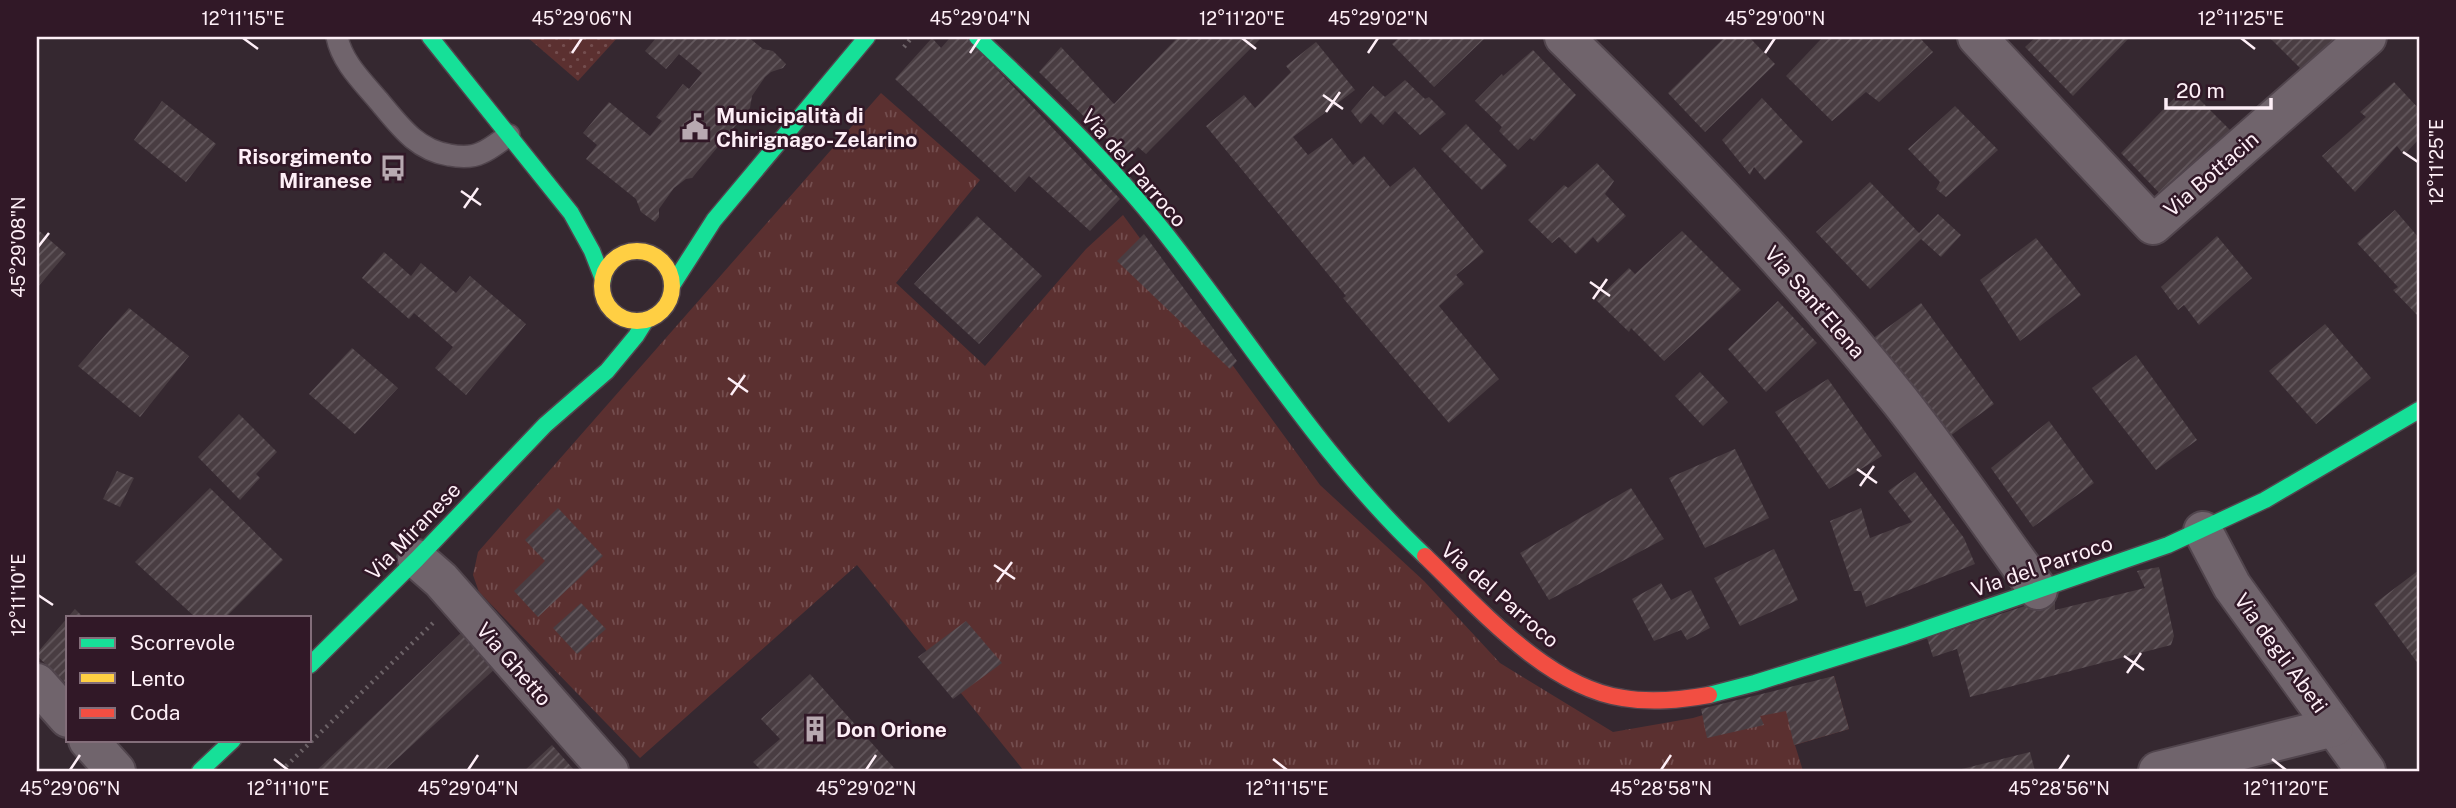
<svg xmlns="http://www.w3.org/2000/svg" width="2456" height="808" font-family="'Public Sans',sans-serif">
	<defs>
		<pattern id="grass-dots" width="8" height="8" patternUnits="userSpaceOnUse" patternTransform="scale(1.75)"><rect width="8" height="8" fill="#5b3030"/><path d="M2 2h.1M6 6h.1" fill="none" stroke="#744e4f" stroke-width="1.8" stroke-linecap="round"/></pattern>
		<pattern id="park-tufts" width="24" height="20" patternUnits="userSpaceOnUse" patternTransform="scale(1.75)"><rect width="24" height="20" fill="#5b3030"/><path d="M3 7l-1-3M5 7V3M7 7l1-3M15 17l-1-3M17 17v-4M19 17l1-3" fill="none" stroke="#744e4f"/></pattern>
		<pattern id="building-hatch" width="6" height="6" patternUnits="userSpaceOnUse" patternTransform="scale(1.75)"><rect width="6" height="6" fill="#493d42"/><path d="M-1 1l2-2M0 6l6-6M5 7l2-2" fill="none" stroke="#64595e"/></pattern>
	</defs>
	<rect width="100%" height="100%" fill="#352830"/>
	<polygon fill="url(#grass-dots)" points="527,37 618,37 578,81"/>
	<polygon fill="url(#park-tufts)" points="881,93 980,180 896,283 985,366 1086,249 1123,215 1320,485 1424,581 1500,663 1613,732 1693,718 1834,676 1849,729 1795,745 1803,771 1024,771 857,565 640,758 479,592 473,575 478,552"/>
	<g fill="url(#building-hatch)">
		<polygon points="657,37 748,37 763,49 773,51 786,64 783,68 771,72 765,77 752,96 750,108 692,178 686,179 674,188 659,209 659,217 655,222 641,212 636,199 586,159 597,145 583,133 609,102 650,136 662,121 656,117 683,84 689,89 702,73 679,54 666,69 645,51"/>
		<polygon points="951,37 966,37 1120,199 1090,231 1029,176 1015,192 895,79 932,38 941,48"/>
		<polygon points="1178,37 1262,37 1146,154 1138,147 1127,159 1039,72 1061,47 1114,104"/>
		<polygon points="1400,37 1486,37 1434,87 1392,44"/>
		<polygon points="1725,37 1749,37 1775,64 1705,132 1668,93"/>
		<polygon points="1823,37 1919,37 1933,52 1879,102 1866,92 1832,121 1786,76"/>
		<polygon points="2036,37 2130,37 2073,96 2025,47"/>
		<polygon points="2269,37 2339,37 2303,71"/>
		<polygon points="1316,42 1355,90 1293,137 1308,155 1332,138 1353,165 1364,156 1390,187 1414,167 1484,252 1456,275 1464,284 1439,306 1499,379 1449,423 1343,298 1346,296 1206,126 1244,95 1255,108 1291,72 1286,66"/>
		<polygon points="1533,50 1576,95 1534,141 1530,138 1518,150 1499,131 1502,127 1475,101 1502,74 1503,76"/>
		<polygon points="1405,80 1425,99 1429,97 1446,114 1420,135 1395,111 1383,125 1371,113 1361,124 1351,111 1373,86 1385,97"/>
		<polygon points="2394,82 2419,109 2419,139 2404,155 2397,146 2355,192 2322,156 2366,117 2360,112"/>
		<polygon points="2186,86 2232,132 2164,198 2121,153"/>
		<polygon points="1762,98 1803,142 1765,180 1754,167 1750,175 1722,140"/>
		<polygon points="162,101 216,144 186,182 134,140"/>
		<polygon points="1955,106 1998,150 1946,197 1936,189 1940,182 1908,149"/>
		<polygon points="1466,124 1507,166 1482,190 1441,149"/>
		<polygon points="1597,163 1614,181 1605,194 1626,216 1598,243 1593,237 1576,254 1559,237 1552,243 1528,220 1564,185 1568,188"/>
		<polygon points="1870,182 1919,233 1938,214 1961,235 1941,257 1921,239 1870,289 1816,232"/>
		<polygon points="2395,210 2419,238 2419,317 2393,290 2398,287 2357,243"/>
		<polygon points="977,216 1042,276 979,344 914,284"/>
		<polygon points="37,229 66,254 37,288"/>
		<polygon points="1682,231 1741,290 1664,361 1631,328 1629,332 1596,300 1629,268 1635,274"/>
		<polygon points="1144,234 1237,361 1230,369 1117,261"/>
		<polygon points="2217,236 2252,278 2199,325 2184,305 2178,310 2161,287"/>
		<polygon points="2036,238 2081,295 2020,341 1980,280"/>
		<polygon points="384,252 411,276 421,263 456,293 470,276 526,324 466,395 435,368 453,347 414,313 409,319 362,278"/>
		<polygon points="1778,301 1817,343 1766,392 1728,349"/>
		<polygon points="1921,303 1994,404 1946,439 1872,339"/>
		<polygon points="129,308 189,356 140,417 78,366"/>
		<polygon points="2325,324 2371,378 2316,424 2269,371"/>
		<polygon points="352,348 398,388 355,434 309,394"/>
		<polygon points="2136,355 2197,440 2156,470 2092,388"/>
		<polygon points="1700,372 1728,402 1703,426 1675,396"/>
		<polygon points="1828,379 1882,456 1829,489 1775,412"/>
		<polygon points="239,414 277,452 256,474 260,478 240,500 198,457"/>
		<polygon points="2049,421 2094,483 2033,527 1991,468"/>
		<polygon points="1735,449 1769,518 1705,548 1669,478"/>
		<polygon points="117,471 134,478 120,507 103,499"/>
		<polygon points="1915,472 1964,538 1975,564 1866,607 1861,591 1854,591 1830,521 1861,508 1870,538 1912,522 1888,491"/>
		<polygon points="210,488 283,560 226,617 195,617 135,562"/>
		<polygon points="1631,488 1664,539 1549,600 1520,553"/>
		<polygon points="558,508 603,556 538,617 514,591 545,561 525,540"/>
		<polygon points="1774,549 1798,600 1740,626 1714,578"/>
		<polygon points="2159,567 2174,636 2171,645 1970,697 1957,649 1933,657 1927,638 2055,596 2055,610 2145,588 2137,571"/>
		<polygon points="2419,570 2419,665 2374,604"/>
		<polygon points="1661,583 1671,600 1691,590 1710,628 1687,640 1681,630 1654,641 1632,599"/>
		<polygon points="581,603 606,629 577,654 553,628"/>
		<polygon points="75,609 83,617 68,617 68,685 37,656 37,653"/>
		<polygon points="966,621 1002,663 953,699 918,657"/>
		<polygon points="462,632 497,667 384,771 316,771"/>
		<polygon points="810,674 894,768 897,771 762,771 753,762 780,739 761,719"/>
		<polygon points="1834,676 1849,729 1794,745 1786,711 1760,716 1764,725 1707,738 1701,709"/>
		<polygon points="552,745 575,771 524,771"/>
		<polygon points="2030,752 2035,771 1962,771 1962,769"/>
	</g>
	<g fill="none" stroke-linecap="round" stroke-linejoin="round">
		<g stroke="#51454d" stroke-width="24">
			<path id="lane" d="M337,37C342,62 362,81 378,100C399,125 416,150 449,155C460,157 471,158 481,153C491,149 500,141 509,135"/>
		</g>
		<g stroke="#51454d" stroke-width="42">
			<g id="street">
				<path d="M1564,37C1682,152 1797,272 1900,401C1948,462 1992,527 2038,590"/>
				<polyline points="1977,37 2153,225 2367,37"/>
				<polyline points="2203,531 2232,586 2366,771"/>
				<polyline points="417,559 441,580 609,771"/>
				<polyline points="37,683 68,718"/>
				<polyline points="88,740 116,771"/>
				<polyline points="2158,771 2334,727"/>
			</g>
		</g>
		<g stroke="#51454d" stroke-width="19">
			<g id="fast">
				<polyline points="430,37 571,213 592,251 603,279"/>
				<path d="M977,37C1043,99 1109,162 1165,233C1251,342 1324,461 1425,556"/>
				<polyline points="673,284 714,220 867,37"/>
				<polyline points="310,665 417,559 545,425 607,371 636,336 646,320"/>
				<polyline points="1709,695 1755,683 1905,636 2168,545 2265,500 2419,410"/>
				<polyline points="200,771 233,740"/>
			</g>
		</g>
		<g stroke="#51454d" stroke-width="19">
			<circle id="slow" cx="637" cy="286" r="35"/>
		</g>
		<g stroke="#51454d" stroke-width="19">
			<path id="jam" d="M1425,556C1478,607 1547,687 1623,698C1652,703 1680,700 1709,695"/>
		</g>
		<g stroke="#6c6267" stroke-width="4.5" stroke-dasharray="2 5" stroke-linecap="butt">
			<polyline points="904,47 912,37"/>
			<polyline points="281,771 433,623"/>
		</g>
		<use href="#lane" stroke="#70646c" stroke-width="21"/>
		<use href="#street" stroke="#70646c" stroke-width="38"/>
		<use href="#fast" stroke="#16e098" stroke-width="16"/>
		<use href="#slow" stroke="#ffcf43" stroke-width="16"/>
		<use href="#jam" stroke="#f24e42" stroke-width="16"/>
	</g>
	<path fill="none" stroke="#feeff7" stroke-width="2.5" d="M243,38L258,49M1242,38L1256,49M2241,38L2255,49M572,53L582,38M970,53L980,38M1368,53L1378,38M1765,53L1775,38M1323,95L1343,109M1326,112L1340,92M2403,152L2418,162M461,191L481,205M464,208L478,188M38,247L49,233M1590,282L1610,296M1593,299L1607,279M728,378L748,392M731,395L745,375M1857,469L1877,483M1860,486L1874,466M994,565L1015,579M997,582L1012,562M38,595L53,605M2124,656L2144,670M2127,673L2141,653M274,759L288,770M1273,759L1287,770M2272,759L2286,770M70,770L80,755M468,770L478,755M866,770L876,755M1661,770L1671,755M2059,770L2069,755"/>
	<defs>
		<g id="civic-bare" transform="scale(2.1)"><path d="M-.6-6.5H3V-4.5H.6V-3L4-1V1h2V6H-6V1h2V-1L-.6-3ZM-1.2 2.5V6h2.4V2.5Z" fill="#b8a9b1" stroke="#311827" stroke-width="2.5" paint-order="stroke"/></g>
		<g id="bus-bare" transform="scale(2.1)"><path d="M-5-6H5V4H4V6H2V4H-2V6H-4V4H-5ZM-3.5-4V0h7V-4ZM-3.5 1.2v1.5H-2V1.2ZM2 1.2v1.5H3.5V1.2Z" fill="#b8a9b1" stroke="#311827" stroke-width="2.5" paint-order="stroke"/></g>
		<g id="building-bare" transform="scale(2.1)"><path d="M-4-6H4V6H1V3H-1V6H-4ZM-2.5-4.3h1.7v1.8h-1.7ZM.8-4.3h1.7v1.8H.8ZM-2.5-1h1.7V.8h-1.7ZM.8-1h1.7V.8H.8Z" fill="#b8a9b1" stroke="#311827" stroke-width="2.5" paint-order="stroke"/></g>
	</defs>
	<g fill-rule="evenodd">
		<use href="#civic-bare" x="695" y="127"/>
		<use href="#bus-bare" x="393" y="168"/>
		<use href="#building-bare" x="815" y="729"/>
	</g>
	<g text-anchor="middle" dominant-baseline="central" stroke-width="5" stroke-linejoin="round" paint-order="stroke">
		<g font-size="21" font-weight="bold" fill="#feeff7" stroke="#311827" text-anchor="start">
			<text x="716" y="115">Municipalità di<tspan x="716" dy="24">Chirignago-Zelarino</tspan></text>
			<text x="372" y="156" text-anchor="end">Risorgimento<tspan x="372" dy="24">Miranese</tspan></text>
			<text x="836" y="729">Don Orione</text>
		</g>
		<g font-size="21" fill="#feeff7" stroke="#311827">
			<text transform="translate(1134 168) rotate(49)">Via del Parroco</text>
			<text transform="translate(2211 174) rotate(-41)">Via Bottacin</text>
			<text transform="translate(1815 302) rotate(49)">Via Sant'Elena</text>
			<text transform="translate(413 531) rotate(-46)">Via Miranese</text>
			<text transform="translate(2042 566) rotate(-19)">Via del Parroco</text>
			<text transform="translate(1500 595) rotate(41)">Via del Parroco</text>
			<text transform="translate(2281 653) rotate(54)">Via degli Abeti</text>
			<text transform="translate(514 664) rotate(49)">Via Ghetto</text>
		</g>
	</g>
	<rect width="2456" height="808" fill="none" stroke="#311827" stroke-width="77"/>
	<rect x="66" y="616" width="245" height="126" fill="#311827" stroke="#836e7a" stroke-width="2"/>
	<rect x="80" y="638" width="35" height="10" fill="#16e098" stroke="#836e7a" stroke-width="2"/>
	<text x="130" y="650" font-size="21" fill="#feeff7">Scorrevole</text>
	<rect x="80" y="673" width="35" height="10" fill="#ffcf43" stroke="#836e7a" stroke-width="2"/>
	<text x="130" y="686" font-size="21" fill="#feeff7">Lento</text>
	<rect x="80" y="708" width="35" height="10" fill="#f24e42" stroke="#836e7a" stroke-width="2"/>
	<text x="130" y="720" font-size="21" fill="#feeff7">Coda</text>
	<path d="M2166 98v10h105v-10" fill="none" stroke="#feeff7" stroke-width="3.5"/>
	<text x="2176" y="98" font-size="21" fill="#feeff7" stroke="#311827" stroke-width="5" paint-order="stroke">20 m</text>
	<rect x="38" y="38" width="2380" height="732" fill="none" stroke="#feeff7" stroke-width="2.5"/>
	<g font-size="18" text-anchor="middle" fill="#feeff7">
		<text x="243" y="25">12°11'15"E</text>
		<text x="582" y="25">45°29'06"N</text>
		<text x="980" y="25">45°29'04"N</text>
		<text x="1242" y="25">12°11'20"E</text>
		<text x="1378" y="25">45°29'02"N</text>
		<text x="1775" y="25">45°29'00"N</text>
		<text x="2241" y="25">12°11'25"E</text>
		<text transform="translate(2437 162) rotate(-90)" y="6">12°11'25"E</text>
		<text transform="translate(19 247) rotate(-90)" y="6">45°29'08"N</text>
		<text transform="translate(19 595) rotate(-90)" y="6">12°11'10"E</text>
		<text x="70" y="795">45°29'06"N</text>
		<text x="288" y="795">12°11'10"E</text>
		<text x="468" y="795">45°29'04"N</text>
		<text x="866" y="795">45°29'02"N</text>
		<text x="1287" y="795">12°11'15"E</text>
		<text x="1661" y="795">45°28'58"N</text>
		<text x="2059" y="795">45°28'56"N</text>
		<text x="2286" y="795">12°11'20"E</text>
	</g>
</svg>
